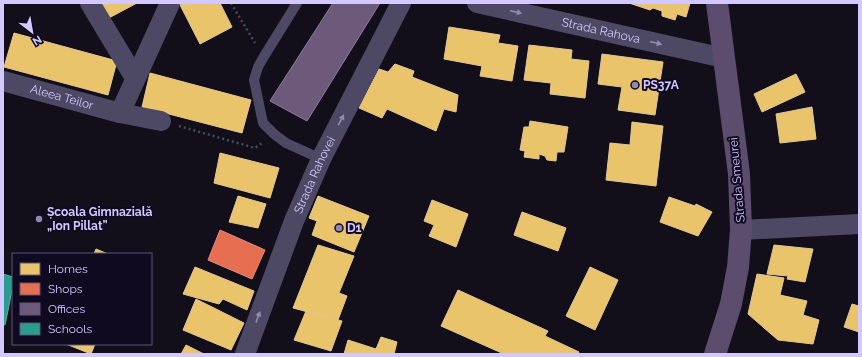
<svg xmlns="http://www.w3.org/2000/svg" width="862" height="357" font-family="Raleway,sans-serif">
	<rect width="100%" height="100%" fill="#120f1b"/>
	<g fill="#e9c46a" stroke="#e3c697">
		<polygon points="99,3 137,3 107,19"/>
		<polygon points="179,3 220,3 232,27 200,44"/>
		<polygon points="629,3 690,3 686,17 677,14 675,20 662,16 662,11 653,8 650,10"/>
		<polygon points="449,27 500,35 498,43 518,46 512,81 480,76 482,66 444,59"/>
		<polygon points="14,33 117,61 108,95 4,67"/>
		<polygon points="529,45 572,50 571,59 589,61 585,98 550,94 551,83 524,80"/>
		<polygon points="602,54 663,62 655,115 618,110 622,87 598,84"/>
		<polygon points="395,64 414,71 412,77 458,95 456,112 444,109 436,131 387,109 382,118 359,108 379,69 388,72"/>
		<polygon points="150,73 251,100 242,133 142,107"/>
		<polygon points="796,74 805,92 762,112 754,94"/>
		<polygon points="812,107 816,139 780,143 776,114"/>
		<polygon points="530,121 568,127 564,152 557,152 556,161 547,160 545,156 539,154 539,159 524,157 525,151 520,150 524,127 529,127"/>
		<polygon points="632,122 663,126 656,186 606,180 610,143 630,145"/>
		<polygon points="220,153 279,168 270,198 214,183"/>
		<polygon points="238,196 266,204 258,228 229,222"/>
		<polygon points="318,196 369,216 354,252 312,235 317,221 309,218"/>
		<polygon points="669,197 695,206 696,204 712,212 698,236 660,222"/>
		<polygon points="432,200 468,214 456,247 429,236 434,225 424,221"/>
		<polygon points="522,212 566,228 558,251 514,235"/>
		<polygon points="318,245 354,256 339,293 347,296 338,320 293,308"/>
		<polygon points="774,245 813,249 805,282 787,279 788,276 767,274"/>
		<polygon points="96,249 108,254 94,254"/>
		<polygon points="195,267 254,291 247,310 223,299 219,304 183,294"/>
		<polygon points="590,267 618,280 595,330 566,316"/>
		<polygon points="757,274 784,278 780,295 807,301 803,315 819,320 813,344 778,340 748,314"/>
		<polygon points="458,290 548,331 545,336 579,352 578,354 504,354 441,326"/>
		<polygon points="196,299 244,323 231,350 183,330"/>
		<polygon points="852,304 859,306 859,332 844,327"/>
		<polygon points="306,311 342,321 331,351 294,340"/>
		<polygon points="381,337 397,342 394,354 344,354 348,340 376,349"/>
		<polygon points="66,344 95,344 91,354"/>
		<polygon points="186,345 204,354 181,354"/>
	</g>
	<polygon fill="#e76f51" stroke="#e18a85" points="220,230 265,250 252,279 208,260"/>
	<polygon fill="#6d597a" stroke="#8c7ba2" points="333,3 380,3 307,121 270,101"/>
	<polygon fill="#2a9d8f" stroke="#5daab1" points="3,274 13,277 13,286 5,325 3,324"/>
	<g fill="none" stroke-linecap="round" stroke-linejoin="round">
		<g stroke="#414e5e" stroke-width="2.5" stroke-dasharray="2 3" stroke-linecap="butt">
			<polyline points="231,3 255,43"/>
			<polyline points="179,126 255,148 262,143"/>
		</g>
		<polyline stroke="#4d4965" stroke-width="10" points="297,3 263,58 258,67 254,80 263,123 274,134 286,143 321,159"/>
		<g stroke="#4d4965" stroke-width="20">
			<polyline points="90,3 135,78"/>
			<path id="s1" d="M477,3L724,58"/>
			<path id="s2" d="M3,81L120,113L161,121"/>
			<polyline points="120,113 170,3"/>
			<polyline points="741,230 859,224"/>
			<path id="s3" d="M245,354L294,221L321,159L401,3"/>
		</g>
		<polyline stroke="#5c4c6e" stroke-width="22" points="715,354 731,304 738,267 741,230 739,174 717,3"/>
	</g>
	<defs><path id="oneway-solid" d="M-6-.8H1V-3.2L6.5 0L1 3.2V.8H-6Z"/></defs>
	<g fill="#9089b2">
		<use href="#oneway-solid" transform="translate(516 12) rotate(13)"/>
		<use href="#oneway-solid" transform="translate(656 43) rotate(13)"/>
		<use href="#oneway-solid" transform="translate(341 120) rotate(-63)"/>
		<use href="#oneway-solid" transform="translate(258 317) rotate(-70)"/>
	</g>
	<g fill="#9088af" stroke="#100a20" stroke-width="1.5">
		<circle cx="635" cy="85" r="4"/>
		<circle cx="39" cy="219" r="4"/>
		<circle cx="339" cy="228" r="4"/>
	</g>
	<g text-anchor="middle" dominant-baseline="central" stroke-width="4" stroke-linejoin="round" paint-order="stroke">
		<g font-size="12" fill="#d4c9ff" stroke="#100a20">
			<text stroke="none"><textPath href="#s1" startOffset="127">Strada Rahova</textPath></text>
			<text stroke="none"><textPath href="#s2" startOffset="61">Aleea Teilor</textPath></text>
			<text stroke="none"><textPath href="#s3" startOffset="192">Strada Rahovei</textPath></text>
			<text transform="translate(737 180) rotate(-95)">Strada Smeurei</text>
		</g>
		<g font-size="12" font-weight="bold" fill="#d4c9ff" stroke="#100a20" text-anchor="start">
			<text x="643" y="85">PS37A</text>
			<text x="47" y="212">Școala Gimnazială<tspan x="47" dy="14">„Ion Pillat”</tspan></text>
			<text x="347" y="228">D1</text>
		</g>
	</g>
	<rect width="862" height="357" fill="none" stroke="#d4c9ff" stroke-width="8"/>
	<rect x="12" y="253" width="140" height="92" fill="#100a20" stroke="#5e5679"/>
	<rect x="20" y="263" width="20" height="12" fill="#e9c46a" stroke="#5e5679"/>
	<text x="48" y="273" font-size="12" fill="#d4c9ff">Homes</text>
	<rect x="20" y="283" width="20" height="12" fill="#e76f51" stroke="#5e5679"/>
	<text x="48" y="293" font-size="12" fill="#d4c9ff">Shops</text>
	<rect x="20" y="303" width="20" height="12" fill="#6d597a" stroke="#5e5679"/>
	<text x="48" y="313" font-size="12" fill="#d4c9ff">Offices</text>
	<rect x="20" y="323" width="20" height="12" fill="#2a9d8f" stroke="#5e5679"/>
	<text x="48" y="333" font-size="12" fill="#d4c9ff">Schools</text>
	<g transform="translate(32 32) rotate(149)" stroke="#100a20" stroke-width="3" paint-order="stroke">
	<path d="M0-3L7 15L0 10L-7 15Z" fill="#d4c9ff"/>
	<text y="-6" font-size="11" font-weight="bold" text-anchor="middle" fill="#d4c9ff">N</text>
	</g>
</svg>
